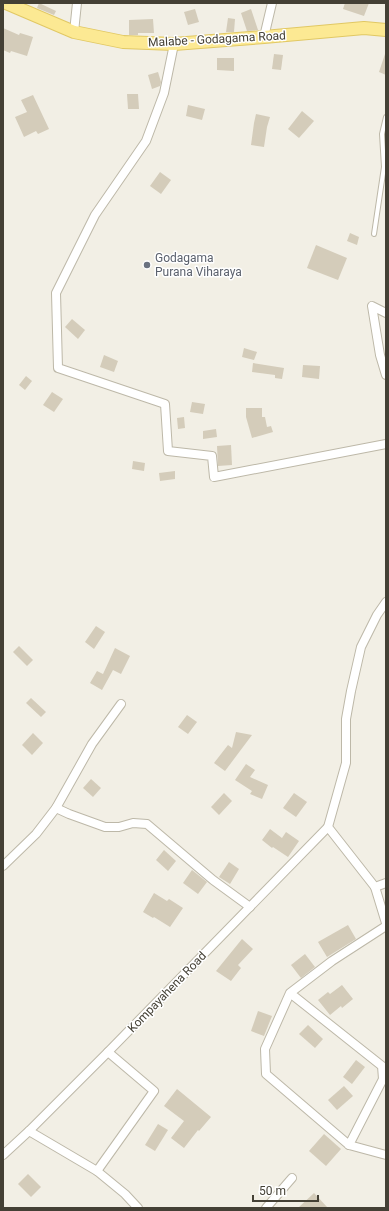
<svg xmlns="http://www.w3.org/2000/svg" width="389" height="1211" font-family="Roboto,sans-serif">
	<rect width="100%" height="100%" fill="#f2efe5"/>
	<g fill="#d4ccba">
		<polygon points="39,3 56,11 54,15 37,8"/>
		<polygon points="345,3 369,3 364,16 343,9"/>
		<polygon points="195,9 199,22 188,25 184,12"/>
		<polygon points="251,9 258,30 247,31 241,13"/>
		<polygon points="228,18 235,19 234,32 226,32"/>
		<polygon points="153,19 154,33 138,33 138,35 129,35 129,20"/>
		<polygon points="3,28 19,35 20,33 33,37 27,56 11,51 10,53 3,50"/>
		<polygon points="274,54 283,55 281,70 272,69"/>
		<polygon points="385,54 386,54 386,75 379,72"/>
		<polygon points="217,58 234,58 234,71 217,70"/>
		<polygon points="158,72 161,82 160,86 152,89 148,75"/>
		<polygon points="127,94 138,94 139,109 128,109"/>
		<polygon points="33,95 49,129 38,134 36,131 24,137 15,117 27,112 21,100"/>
		<polygon points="188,105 205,109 202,120 186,116"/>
		<polygon points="302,111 314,121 299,138 288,129"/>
		<polygon points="256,114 270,117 267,127 264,147 251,145 254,123"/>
		<polygon points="160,172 171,180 161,194 150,186"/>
		<polygon points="350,233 359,237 357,245 347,241"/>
		<polygon points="316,245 347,258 338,280 307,268"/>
		<polygon points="72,319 85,330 78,339 65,327"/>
		<polygon points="244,348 257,352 254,360 242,357"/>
		<polygon points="104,355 118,361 114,372 100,367"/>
		<polygon points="253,363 284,368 282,379 275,378 275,375 252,372"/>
		<polygon points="303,365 320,366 319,379 302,377"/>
		<polygon points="26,376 32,381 25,390 19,385"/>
		<polygon points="52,392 63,399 54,412 43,405"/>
		<polygon points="192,402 205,404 203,414 190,412"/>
		<polygon points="246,408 262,408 262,417 265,417 267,427 271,426 273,432 252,438 246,417"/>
		<polygon points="184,417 185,428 178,429 177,418"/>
		<polygon points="216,429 217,437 203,439 203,431"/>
		<polygon points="231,445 232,465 218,466 217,446"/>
		<polygon points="133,461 145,463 144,471 132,469"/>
		<polygon points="175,471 175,479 160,481 159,473"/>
		<polygon points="96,626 105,632 94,649 85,642"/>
		<polygon points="19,646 33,660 27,666 13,652"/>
		<polygon points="115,648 130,656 121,674 113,670 102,690 90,683 97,671 103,674"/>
		<polygon points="31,698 46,712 41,717 26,703"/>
		<polygon points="187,715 197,722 188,734 178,727"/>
		<polygon points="236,732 252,735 225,771 214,763 228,745 232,748"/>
		<polygon points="33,733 43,743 32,755 22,745"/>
		<polygon points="246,764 255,770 250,777 268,785 262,799 250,794 252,791 235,780"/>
		<polygon points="91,779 101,788 93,797 83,788"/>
		<polygon points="224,793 232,801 219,815 211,807"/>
		<polygon points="294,793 307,802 296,817 283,808"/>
		<polygon points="270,829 282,838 286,832 299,841 288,857 273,847 272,848 262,840"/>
		<polygon points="164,850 176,861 168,871 156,860"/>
		<polygon points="229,862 239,869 230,884 219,877"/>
		<polygon points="192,870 207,882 198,894 183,883"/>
		<polygon points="154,893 167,901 169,899 183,908 170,927 154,917 153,918 143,912"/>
		<polygon points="348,925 356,939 327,957 318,942"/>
		<polygon points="242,939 253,949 238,965 241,968 231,981 216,971"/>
		<polygon points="305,954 315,967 301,978 291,965"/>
		<polygon points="342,985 353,999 342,1008 341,1006 330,1015 318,1000 328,992 330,994"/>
		<polygon points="258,1011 272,1016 264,1036 251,1031"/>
		<polygon points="308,1025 323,1039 315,1048 299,1034"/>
		<polygon points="356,1060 365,1067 352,1084 343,1077"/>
		<polygon points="344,1086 353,1096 337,1110 328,1100"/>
		<polygon points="177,1089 211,1117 199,1131 198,1130 184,1148 171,1138 184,1121 164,1106"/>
		<polygon points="158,1124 168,1130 155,1151 145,1145"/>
		<polygon points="324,1134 341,1149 326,1166 309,1151"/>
		<polygon points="28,1174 41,1187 31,1197 18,1184"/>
		<polygon points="314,1193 328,1208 298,1208"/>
	</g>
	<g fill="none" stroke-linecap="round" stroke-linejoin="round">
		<g stroke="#bdb8a8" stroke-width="6">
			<polyline id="service" points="374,234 384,167 382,134 386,117"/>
		</g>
		<g stroke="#bdb8a8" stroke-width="10">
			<g id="minor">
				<polyline points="74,32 77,3"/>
				<polyline points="264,37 272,3"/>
				<polyline points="174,44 164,93 146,141 95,215 56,293 58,368 165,404 168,451 212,456 214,477 386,444"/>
				<polyline points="386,313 372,306 380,355 386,375"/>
				<polyline points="386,602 377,615 361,647 351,691 346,719 346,763 328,827 375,887 386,883"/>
				<polyline points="56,808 69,814 105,827 119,827 133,823 147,824 213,880 250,907"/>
				<polyline points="3,866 36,834 56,808 92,744 121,704"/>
				<polyline points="375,887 386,923"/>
				<polyline points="290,993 382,1066 383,1079 349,1145 266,1074 265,1049 290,993 332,961 386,926"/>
				<polyline points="29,1131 97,1171 154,1091 108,1052"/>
				<polyline points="349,1145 386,1155"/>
				<polyline points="3,1155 29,1131 108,1052 328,827"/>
				<polyline points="97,1171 125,1194 138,1208"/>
				<polyline points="266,1208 292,1178"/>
			</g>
		</g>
		<g stroke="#e1c864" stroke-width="14">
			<polyline id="primary" points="6,3 74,32 123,42 174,44 264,37 364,28 386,30"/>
		</g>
		<use href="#service" stroke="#fff" stroke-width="4"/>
		<use href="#minor" stroke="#fff" stroke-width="8"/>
		<use href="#primary" stroke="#fce993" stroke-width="12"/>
	</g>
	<circle fill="#6b7280" stroke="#fff" stroke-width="1.5" cx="147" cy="265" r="4"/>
	<g text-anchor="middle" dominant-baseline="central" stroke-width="3" stroke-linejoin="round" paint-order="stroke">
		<g font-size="12" fill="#444035" stroke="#fff">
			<text transform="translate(217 39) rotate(-3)">Malabe - Godagama Road</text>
			<text transform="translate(167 992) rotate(-46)">Kompayahena Road</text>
		</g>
		<g font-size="12" fill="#5b616d" stroke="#fff" text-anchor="start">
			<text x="155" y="258">Godagama<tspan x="155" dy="14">Purana Viharaya</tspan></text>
		</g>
	</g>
	<rect width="389" height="1211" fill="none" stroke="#444035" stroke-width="8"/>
	<path d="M253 1195v6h65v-6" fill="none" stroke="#444035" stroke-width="2"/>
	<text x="259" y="1195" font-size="12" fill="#444035" stroke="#ffffff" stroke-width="3" paint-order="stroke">50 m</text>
</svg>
